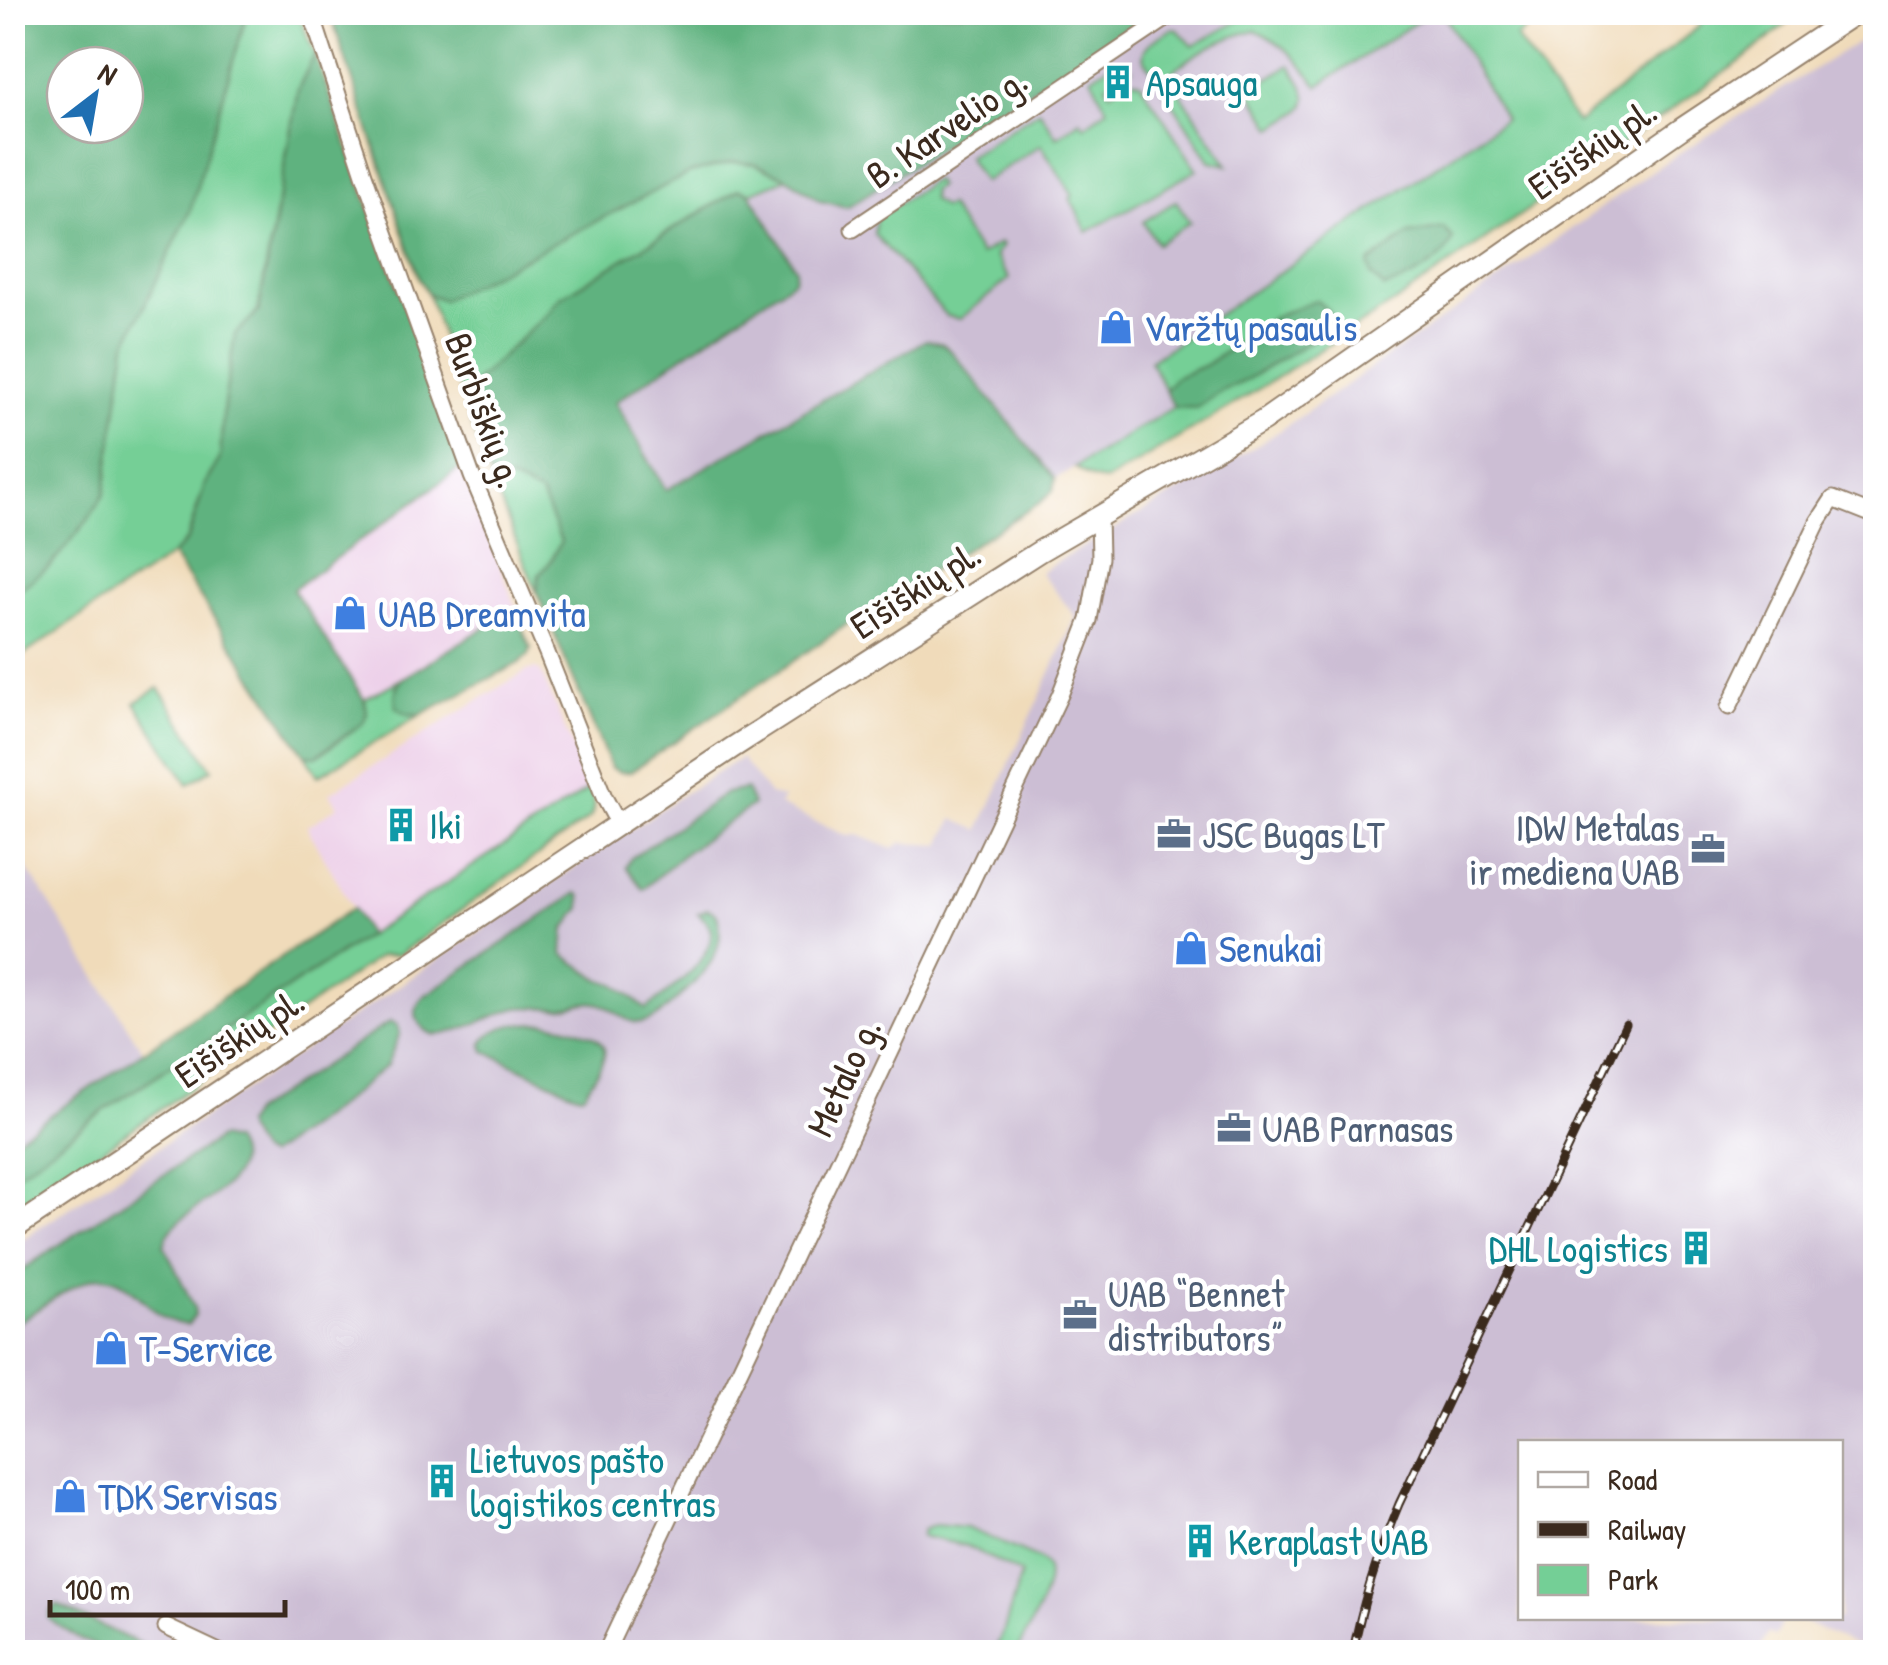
<svg xmlns="http://www.w3.org/2000/svg" width="1888" height="1665" font-family="'Patrick Hand',sans-serif">
	<rect width="100%" height="100%" fill="#fff"/>
	<filter id="ink" filterUnits="userSpaceOnUse"><feTurbulence type="fractalNoise" baseFrequency=".01" numOctaves="2"/><feDisplacementMap in="SourceGraphic" scale="20" xChannelSelector="R" yChannelSelector="G"/><feConvolveMatrix kernelMatrix="1 2 1 2 8 2 1 2 1" color-interpolation-filters="sRGB"/></filter>
	<filter id="wash" filterUnits="userSpaceOnUse"><feTurbulence type="fractalNoise" baseFrequency=".0048" numOctaves="4" result="noise"/><feDisplacementMap in="SourceGraphic" scale="40" xChannelSelector="R" yChannelSelector="G"/><feGaussianBlur stdDeviation="2.25" result="paint"/><feColorMatrix in="noise" values="0 0 0 0 0 0 0 0 0 0 0 0 0 0 0 0 0 1.4 0 .05"/><feComposite in="paint" operator="in"/></filter>
	<g filter="url(#wash)">
		<rect width="100%" height="100%" fill="#f0dbba"/>
		<g fill="#edd0e9">
			<polygon points="462,467 517,610 365,699 293,589"/>
			<polygon points="536,669 541,672 590,788 368,935 307,827 338,806 330,793 503,685 529,670"/>
		</g>
		<g fill="#ccbed4">
			<polygon points="1152,13 1443,13 1505,119 1150,362 1174,407 1055,479 954,354 943,344 927,340 666,491 615,402 794,280 795,268 750,193 788,178 820,201 847,207"/>
			<polygon points="1875,31 1875,1652 1871,1652 1795,1618 1840,1618 1840,1442 1520,1442 1520,1618 1784,1618 1775,1636 1767,1633 1758,1652 13,1652 13,1246 685,793 741,758 770,795 783,798 779,805 847,836 858,835 893,849 901,843 941,845 953,819 979,830 1076,617 1040,572 1263,442 1506,275 1664,163"/>
			<polygon points="12,844 143,1051 13,1141 12,1141"/>
		</g>
		<g fill="#74cf96" stroke="#587c5a" stroke-width="2.5" fill-rule="evenodd">
			<path d="M12,13H298L315,54L298,89L258,311L235,335L224,404L220,458L205,484L187,539L172,555L13,662ZM65,65H125V125H65Z"/>
			<path d="M1252,13V12L1430,13L1318,86C1297,58 1287,46 1255,30C1224,38 1195,52 1171,73L1179,91L1228,165L1210,161L1143,57C1143,43 1161,36 1172,29L1178,30L1193,46Z"/>
			<path d="M1443,13H1547L1516,38L1577,123L1697,28L1709,13H1800L1741,61L1400,299L1230,407L1108,480C1095,483 1085,474 1075,467L1174,407H1197L1223,390L1241,383L1323,333L1238,344L1206,365L1175,378L1165,390L1150,361L1505,119Z"/>
			<polygon points="1116,61 1126,63 1132,69 1106,85 1110,92 1130,79 1140,82 1197,170 1087,232 1070,198 1073,195 1041,145 983,182 967,157 1039,110 1057,137 1080,120 1084,126 1107,109 1091,77"/>
			<path d="M1290,65C1316,105 1312,105 1273,128L1249,90Z"/>
			<polygon points="734,162 756,164 788,178 750,193 739,189 559,298 549,312 475,382 470,421 428,294 443,300 690,173"/>
			<polygon points="934,180 938,186 931,191 932,200 943,208 948,205 980,255 1000,243 1002,246 995,255 1009,279 960,319 947,316 874,234 876,218"/>
			<polygon points="1176,201 1190,222 1157,244 1143,222"/>
			<polygon points="489,474 515,482 542,495 561,541 551,561 539,575 537,593"/>
			<polygon points="403,678 396,687 408,714 422,714 318,776 305,755 316,756 325,751 363,723 367,713 365,699"/>
			<polygon points="159,688 212,769 188,784 135,703"/>
			<path d="M590,788C594,799 596,807 590,818L398,955L380,956L13,1212L12,1177L106,1109Z"/>
			<path d="M935,1525L967,1528L1037,1558C1042,1562 1045,1564 1047,1570C1053,1588 1025,1635 1016,1652H994L1004,1630L1021,1574L967,1546L921,1536L923,1530Z"/>
		</g>
		<g fill="#5fb27f" stroke="#4d6e4e" stroke-width="2.5" fill-rule="evenodd">
			<path d="M13,12L247,13L190,211L126,344L105,493L88,520L51,565L13,595ZM65,65H125V125H65Z"/>
			<polygon points="330,13 330,12 1152,13 847,207 820,201 788,178 756,164 734,162 690,173 443,300 428,294 419,279"/>
			<polygon points="315,54 462,467 293,589 364,699 367,713 363,723 316,756 305,755 172,555 188,539 205,484 220,458 224,404 235,334 259,311 298,89"/>
			<polygon points="740,189 750,193 796,269 794,280 615,402 666,490 926,340 943,344 954,354 1055,479 1053,491 1041,502 861,615 630,772 620,772 611,768 537,593 539,575 551,561 561,541 541,495 515,482 489,474 470,421 475,382 549,312 559,298"/>
			<path d="M1444,228L1453,239C1442,264 1408,281 1384,288L1371,275L1369,263L1409,234Z"/>
			<polygon points="1316,300 1332,314 1324,333 1241,383 1223,390 1197,408 1174,407 1165,390 1175,378 1206,365 1277,315"/>
			<path d="M511,614L518,619L531,648L529,655L519,663L422,714H408L397,708C393,695 395,688 403,678L505,615Z"/>
			<polygon points="746,789 753,805 686,852 643,889 626,867 631,858 726,793"/>
			<path d="M577,893L581,896V908L565,929L563,954L599,979L615,984L646,1009C666,993 711,963 711,934C711,926 704,919 698,913L708,909L717,914C729,950 703,976 678,998C669,1006 660,1017 648,1021C623,1030 611,998 586,1003C578,1004 572,1007 564,1008C549,1009 533,1006 518,1008C498,1012 446,1040 432,1034C427,1032 423,1028 420,1024C413,1014 416,1006 423,997Z"/>
			<polygon points="353,908 368,935 106,1109 13,1177 13,1141"/>
			<polygon points="390,1022 397,1025 400,1033 387,1065 336,1108 268,1156 259,1152 244,1126 253,1112"/>
			<path d="M545,1023C561,1025 610,1033 604,1056C601,1069 591,1082 585,1093L580,1095L571,1092L485,1051L482,1044C494,1023 524,1023 545,1023Z"/>
			<path d="M219,1138L233,1141C261,1181 189,1204 170,1231C167,1235 166,1240 164,1245L194,1307L195,1315L188,1325C166,1323 158,1314 142,1299C130,1288 118,1277 102,1277C82,1276 31,1314 13,1326V1276Z"/>
			<polygon points="57,1605 157,1652 110,1652 79,1639 49,1619 51,1611"/>
		</g>
	</g>
	<g filter="url(#ink)">
		<g fill="none" stroke-linecap="round" stroke-linejoin="round">
			<g stroke="#96826c" stroke-width="19">
				<g id="minor">
					<polyline points="311,12 364,174 472,476 547,653 604,797 618,823"/>
					<polyline points="853,229 1176,12"/>
					<polyline points="1729,707 1818,522 1833,499 1876,516"/>
					<polyline points="166,1627 219,1652"/>
					<polyline points="606,1652 1060,695 1089,620 1100,558 1099,517"/>
				</g>
			</g>
			<g stroke="#96826c" stroke-width="24">
				<polyline id="major" points="12,1230 732,748 1040,551 1263,421 1681,129 1857,12"/>
			</g>
			<use href="#minor" stroke="#fff" stroke-width="15"/>
			<use href="#major" stroke="#fff" stroke-width="20"/>
			<g stroke="#3b2a1e" stroke-width="9">
				<path id="rail" d="M1353,1652C1363,1599 1378,1554 1399,1504L1626,1024"/>
			</g>
			<use href="#rail" stroke="#fff" stroke-width="5" stroke-dasharray="15" stroke-linecap="butt"/>
		</g>
	</g>
	<defs>
		<g id="building-bare" transform="scale(2.7)"><path d="M-4-6H4V6H1V3H-1V6H-4ZM-2.5-4.3h1.7v1.8h-1.7ZM.8-4.3h1.7v1.8H.8ZM-2.5-1h1.7V.8h-1.7ZM.8-1h1.7V.8H.8Z" fill="#0f9aa8" stroke="#fff" stroke-width="2.5" paint-order="stroke"/></g>
		<g id="shop-bare" transform="scale(2.7)"><path d="M-5-2.5h2.3a2.7 3.5 0 0 1 5.4 0H5L5.5 6h-11ZM-1.5-2.5h3a1.5 2.3 0 0 0-3 0Z" fill="#3f7fe0" stroke="#fff" stroke-width="2.5" paint-order="stroke"/></g>
		<g id="office-bare" transform="scale(2.7)"><path d="M-6-3h4V-5.5h4V-3h4V5H-6ZM-1-4.5V-3h2v-1.5ZM-6 0V1H6V0Z" fill="#5c6f8a" stroke="#fff" stroke-width="2.5" paint-order="stroke"/></g>
	</defs>
	<g fill-rule="evenodd">
		<use href="#building-bare" x="1118" y="82"/>
		<use href="#shop-bare" x="1116" y="327"/>
		<use href="#shop-bare" x="350" y="613"/>
		<use href="#building-bare" x="401" y="825"/>
		<use href="#office-bare" x="1174" y="834"/>
		<use href="#office-bare" x="1708" y="849"/>
		<use href="#shop-bare" x="1191" y="948"/>
		<use href="#office-bare" x="1234" y="1128"/>
		<use href="#building-bare" x="1696" y="1248"/>
		<use href="#office-bare" x="1080" y="1315"/>
		<use href="#shop-bare" x="111" y="1348"/>
		<use href="#building-bare" x="442" y="1481"/>
		<use href="#shop-bare" x="70" y="1496"/>
		<use href="#building-bare" x="1200" y="1541"/>
	</g>
	<g text-anchor="middle" dominant-baseline="central" stroke-width="9" stroke-linejoin="round" paint-order="stroke">
		<g font-size="38" fill="#0d838f" stroke="#fff" text-anchor="start">
			<text x="1146" y="82">Apsauga</text>
			<text x="429" y="825">Iki</text>
			<text x="1668" y="1248" text-anchor="end">DHL Logistics</text>
			<text x="470" y="1459">Lietuvos pašto<tspan x="470" dy="44">logistikos centras</tspan></text>
			<text x="1228" y="1541">Keraplast UAB</text>
		</g>
		<g font-size="38" fill="#3b2a1e" stroke="#fff">
			<text transform="translate(946 127) rotate(-34)">B. Karvelio g.</text>
			<text transform="translate(1592 148) rotate(-35)">Eišiškių pl.</text>
			<text transform="translate(485 410) rotate(70)">Burbiškių g.</text>
			<text transform="translate(915 589) rotate(-33)">Eišiškių pl.</text>
			<text transform="translate(239 1037) rotate(-34)">Eišiškių pl.</text>
			<text transform="translate(843 1077) rotate(-65)">Metalo g.</text>
		</g>
		<g font-size="38" fill="#366cbe" stroke="#fff" text-anchor="start">
			<text x="1144" y="327">Varžtų pasaulis</text>
			<text x="378" y="613">UAB Dreamvita</text>
			<text x="1219" y="948">Senukai</text>
			<text x="139" y="1348">T-Service</text>
			<text x="98" y="1496">TDK Servisas</text>
		</g>
		<g font-size="38" fill="#4e5e75" stroke="#fff" text-anchor="start">
			<text x="1680" y="827" text-anchor="end">IDW Metalas<tspan x="1680" dy="44">ir mediena UAB</tspan></text>
			<text x="1202" y="834">JSC Bugas LT</text>
			<text x="1262" y="1128">UAB Parnasas</text>
			<text x="1108" y="1293">UAB “Bennet<tspan x="1108" dy="44">distributors”</tspan></text>
		</g>
	</g>
	<rect width="1888" height="1665" fill="none" stroke="#fff" stroke-width="50"/>
	<rect x="1518" y="1440" width="325" height="180" fill="#ffffff" stroke="#b1aaa5" stroke-width="2.5"/>
	<rect x="1538" y="1472" width="50" height="15" fill="#ffffff" stroke="#b1aaa5" stroke-width="2.5"/>
	<text x="1608" y="1490" font-size="30" fill="#3b2a1e">Road</text>
	<rect x="1538" y="1522" width="50" height="15" fill="#3b2a1e" stroke="#b1aaa5" stroke-width="2.5"/>
	<text x="1608" y="1540" font-size="30" fill="#3b2a1e">Railway</text>
	<rect x="1538" y="1565" width="50" height="30" fill="#74cf96" stroke="#b1aaa5" stroke-width="2.5"/>
	<text x="1608" y="1590" font-size="30" fill="#3b2a1e">Park</text>
	<g transform="translate(95 95) rotate(31)"><circle r="48" fill="#ffffff" stroke="#b1aaa5" stroke-width="2.5"/>
	<path d="M0-8L18 38L0 25L-18 38Z" fill="#1f6fb2"/>
	<text y="-15" font-size="28" font-weight="bold" text-anchor="middle" fill="#3b2a1e">N</text>
	</g>
	<path d="M50 1600v15h235v-15" fill="none" stroke="#3b2a1e" stroke-width="5"/>
	<text x="65" y="1600" font-size="30" fill="#3b2a1e" stroke="#ffffff" stroke-width="8" paint-order="stroke">100 m</text>
</svg>
